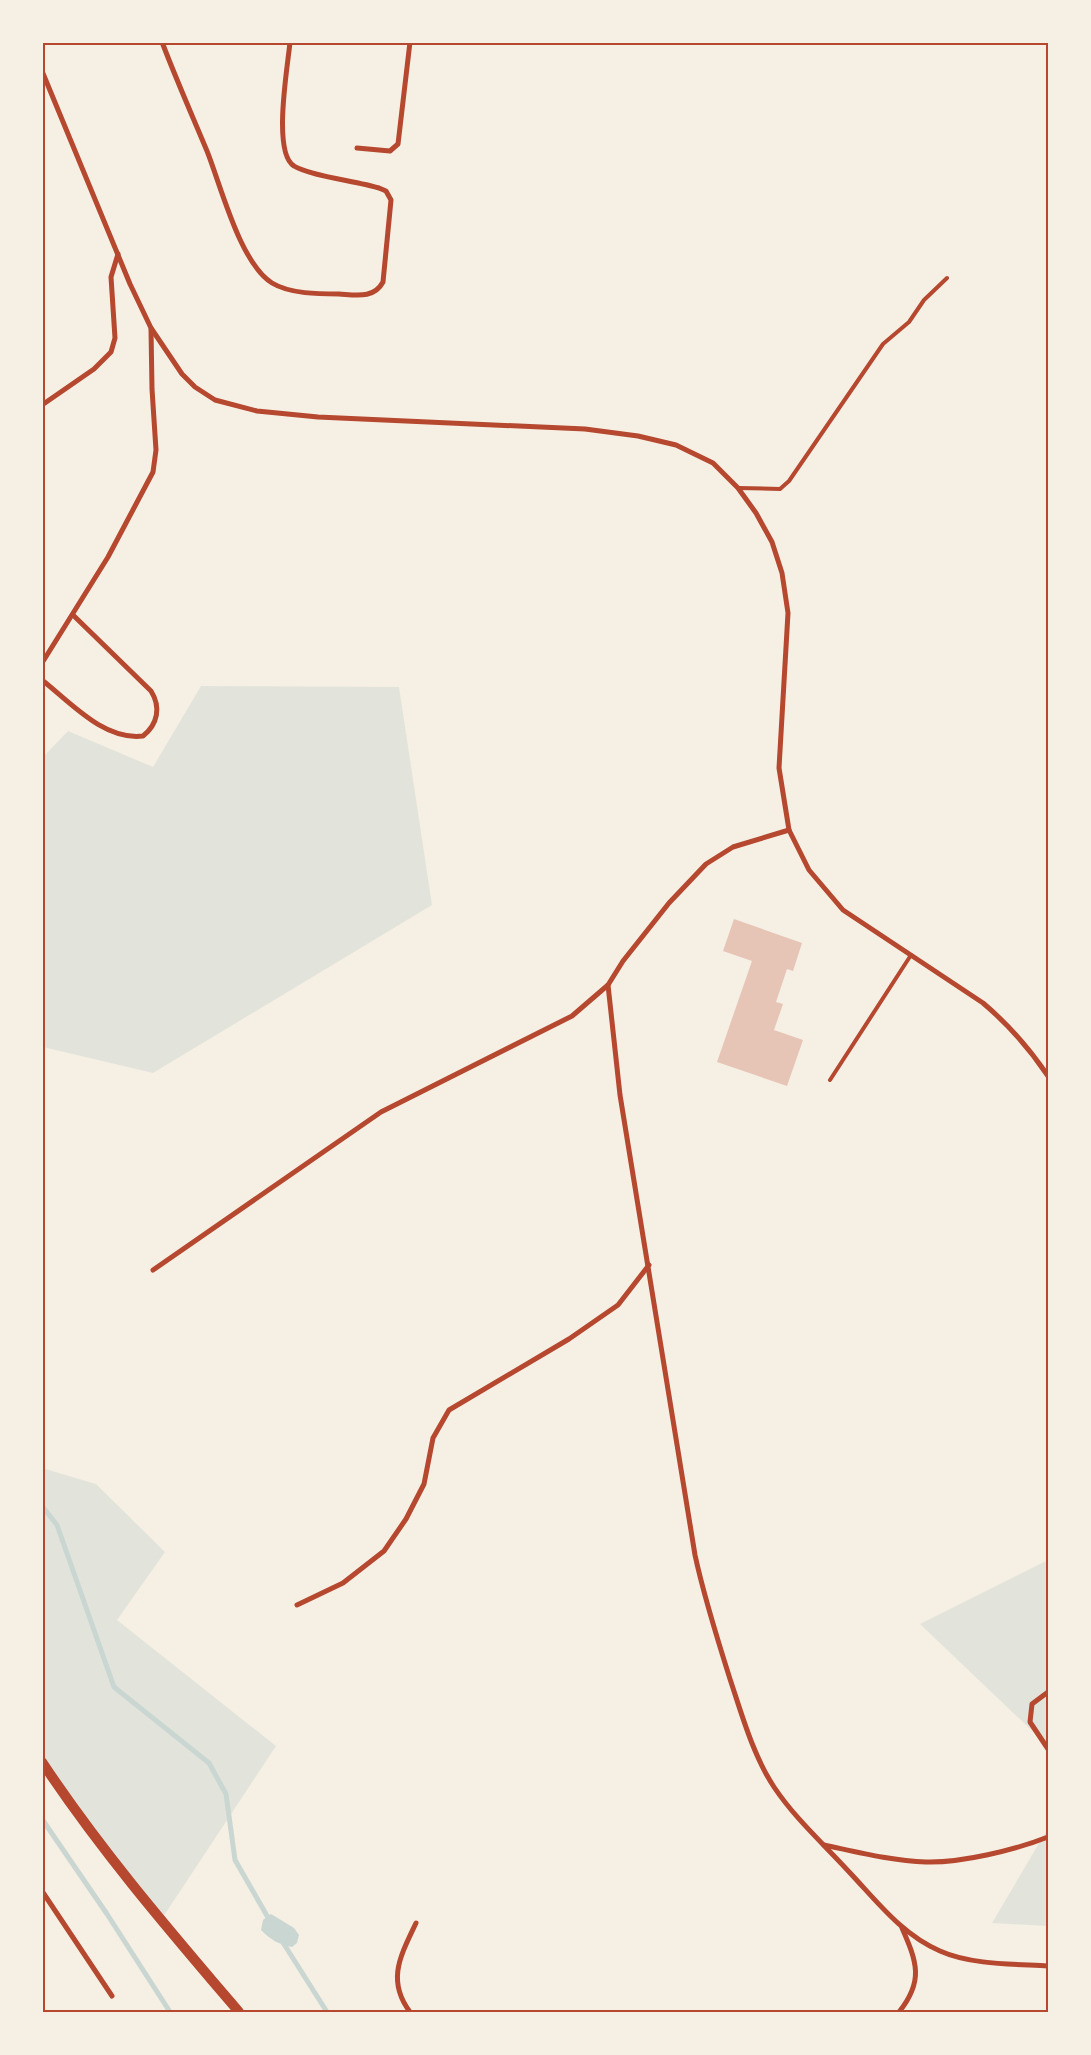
<svg xmlns="http://www.w3.org/2000/svg" width="1091" height="2055" font-family="Commissioner,sans-serif">
	<rect width="100%" height="100%" fill="#f6efe4"/>
	<g fill="#e2e4dc">
		<polygon points="201,686 399,687 432,905 153,1073 43,1047 43,757 68,731 153,767"/>
		<polygon points="42,1468 96,1484 165,1552 117,1620 276,1746 161,1920 43,1762"/>
		<polygon points="1048,1560 1048,1746 920,1624"/>
		<polygon points="1048,1828 1048,1926 992,1923"/>
	</g>
	<path fill="#c9d6d2" d="M271,1914L294,1928L299,1935L297,1943L292,1947C279,1945 270,1939 261,1930L263,1920Z"/>
	<g fill="none" stroke-linecap="round" stroke-linejoin="round">
		<g stroke="#c9d6d2" stroke-width="5">
			<polyline points="42,1506 57,1525 114,1687 209,1763 226,1794 235,1860 270,1921"/>
			<polyline points="42,1819 107,1914 170,2012"/>
			<polyline points="282,1941 327,2012"/>
		</g>
	</g>
	<polygon fill="#e6c5b7" points="734,919 802,943 793,971 787,969 776,1002 783,1004 774,1030 803,1040 787,1086 717,1062 752,961 723,951"/>
	<g fill="none" stroke-linecap="round" stroke-linejoin="round">
		<g stroke="#b5482f" stroke-width="4">
			<polyline points="738,488 780,489 789,481 883,344 909,322 924,300 947,278"/>
			<polyline points="830,1080 911,955"/>
		</g>
		<g stroke="#b5482f" stroke-width="5">
			<path d="M162,42C176,79 192,115 207,151C221,186 240,263 272,283C290,294 319,294 339,294C356,295 374,299 383,282L391,200L386,191L379,188C357,181 310,176 294,166C272,153 288,65 290,42"/>
			<path d="M42,71L130,284L151,328L182,374L195,387L215,400L257,411L318,417L585,429L638,436L676,445L713,463L738,488L756,513L772,542L782,573L788,613L779,768L789,830L809,870L843,910L983,1003C1009,1025 1029,1048 1048,1076"/>
			<polyline points="357,148 390,151 398,144 410,42"/>
			<polyline points="42,405 94,369 111,352 115,338 111,277 118,254"/>
			<polyline points="42,663 108,557 153,472 156,450 152,389 151,329"/>
			<path d="M42,680C70,702 104,741 143,736C158,724 161,707 151,691L73,615"/>
			<path d="M608,985L620,1095L695,1555C704,1597 717,1638 730,1679C742,1715 753,1755 774,1787C796,1820 826,1846 852,1875C879,1904 903,1935 940,1951C971,1965 1015,1964 1048,1966"/>
			<polyline points="153,1270 381,1112 572,1016 608,985 623,961 669,903 706,864 733,847 789,830"/>
			<polyline points="297,1605 343,1583 384,1551 406,1519 424,1484 433,1438 449,1410 569,1339 618,1305 649,1265"/>
			<polyline points="1048,1692 1032,1704 1030,1722 1048,1749"/>
			<path d="M824,1845C857,1852 892,1861 926,1862C961,1863 1015,1850 1048,1837"/>
			<polyline points="42,1891 112,1996"/>
			<path d="M410,2012C386,1980 401,1955 416,1923"/>
			<path d="M899,2012C924,1981 917,1962 902,1928"/>
		</g>
		<path stroke="#b5482f" stroke-width="10" d="M42,1762C101,1851 170,1931 239,2012"/>
	</g>
	<rect width="1091" height="2055" fill="none" stroke="#f6efe4" stroke-width="88"/>
	<rect x="44" y="44" width="1003" height="1967" fill="none" stroke="#b5482f" stroke-width="2"/>
</svg>
